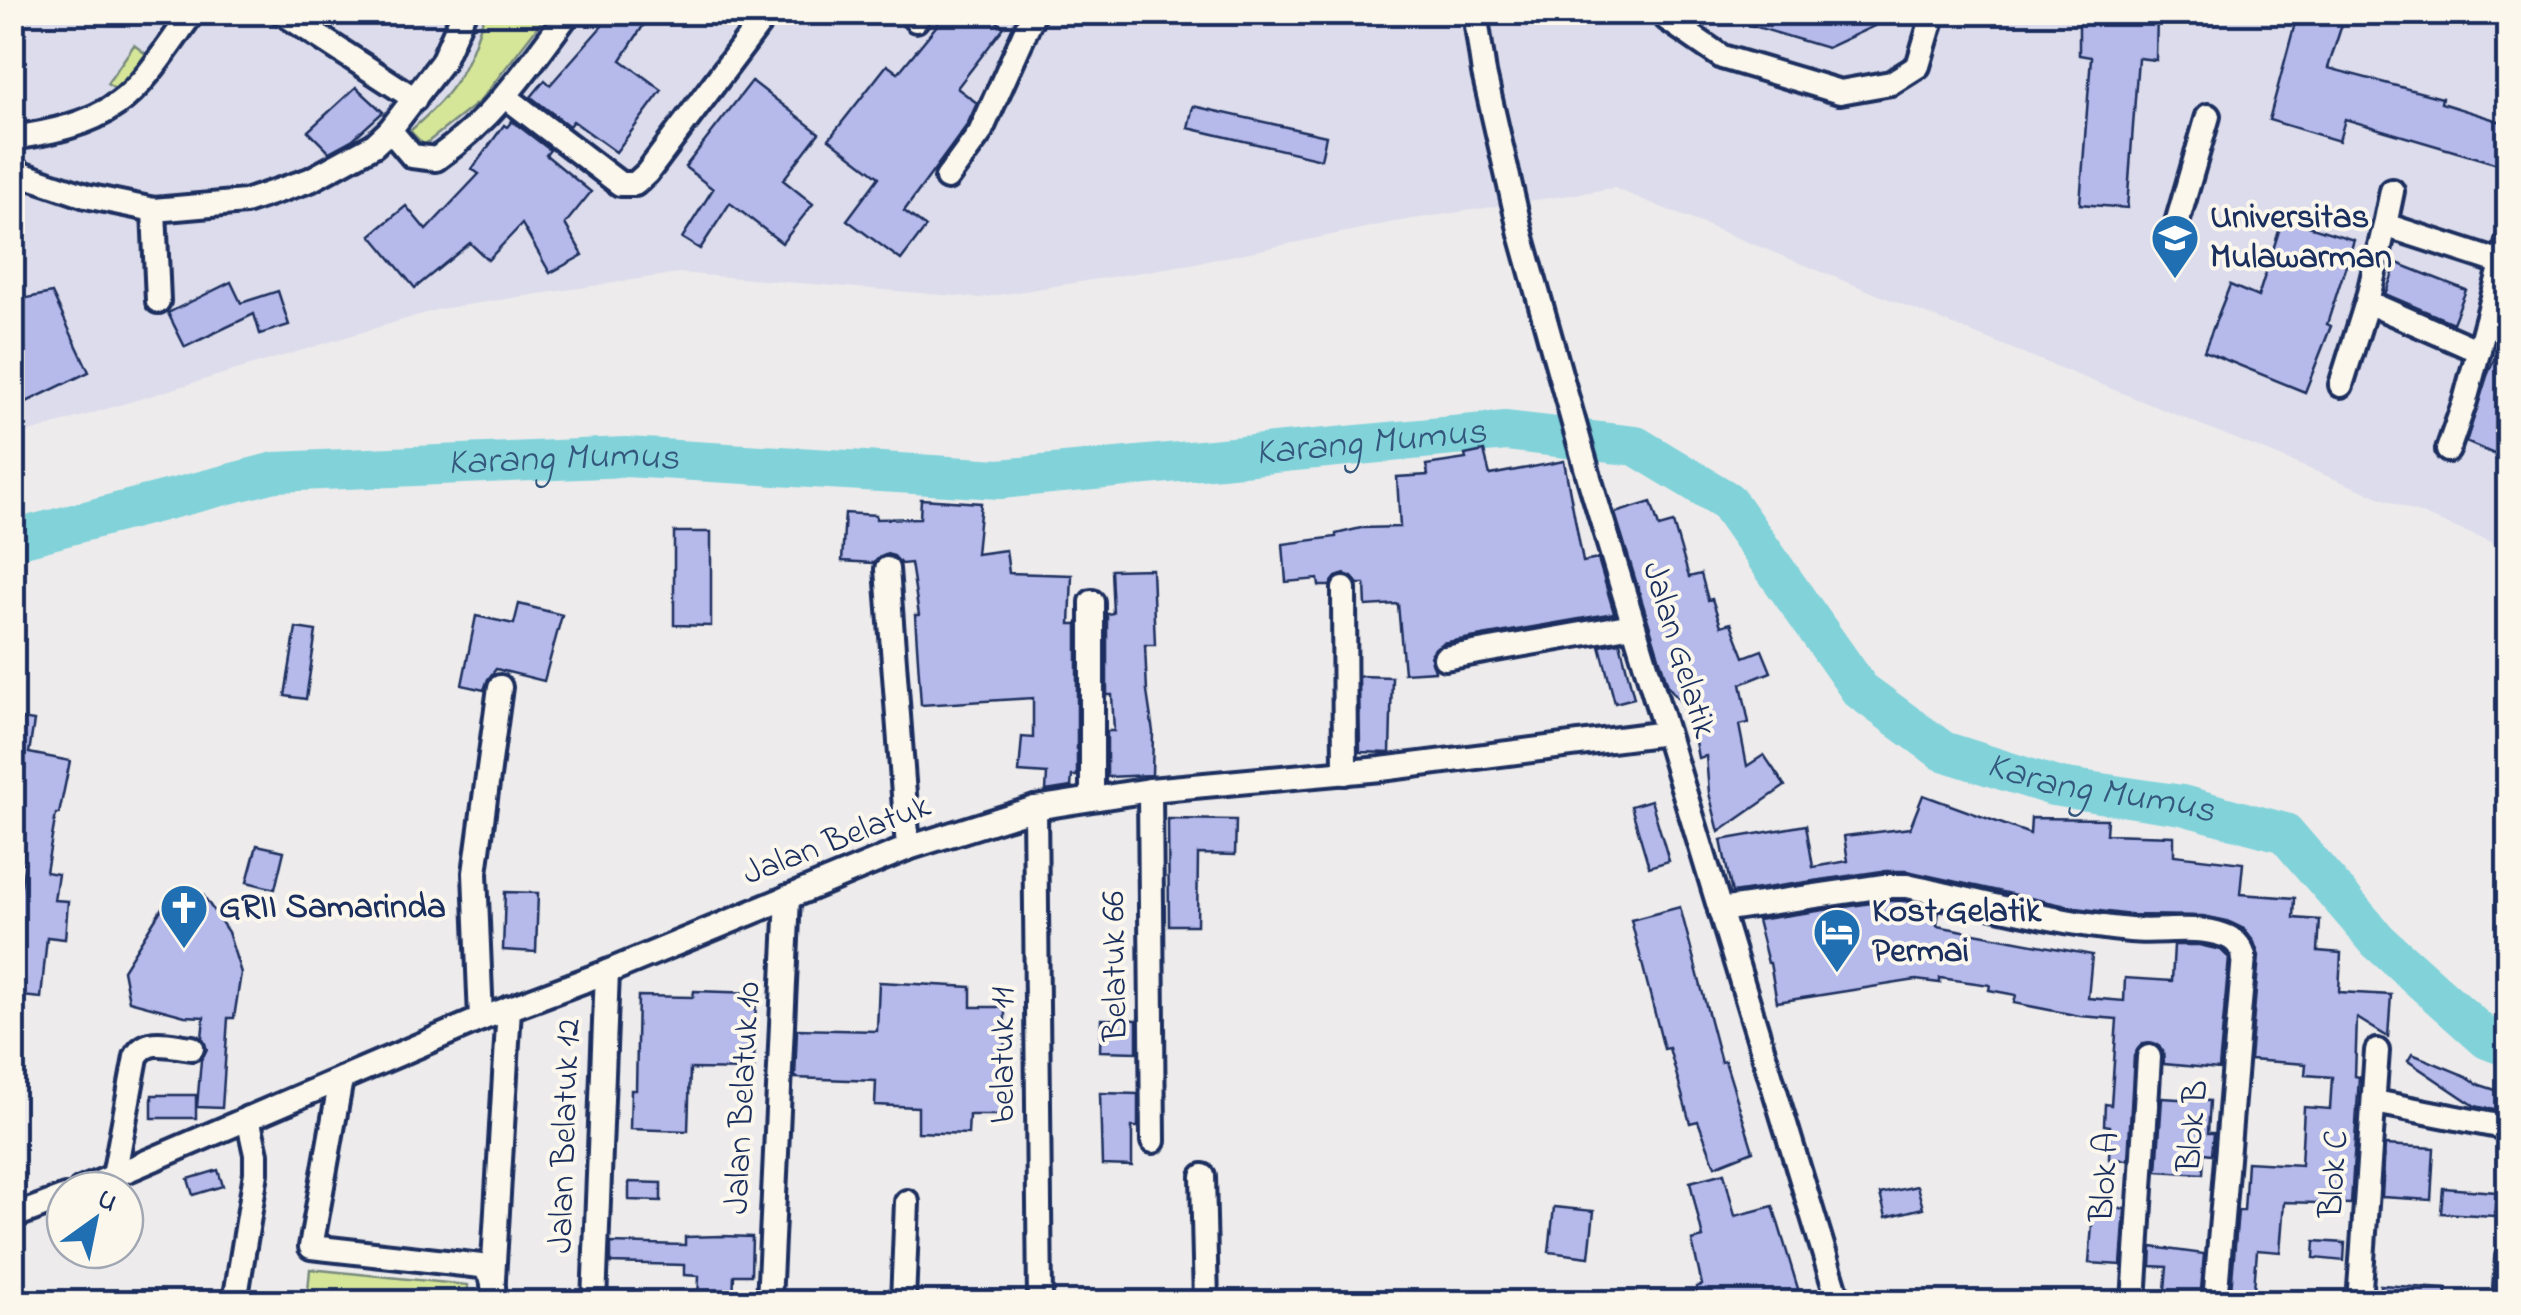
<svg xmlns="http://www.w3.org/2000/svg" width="2521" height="1315" font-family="'Indie Flower',sans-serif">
	<rect width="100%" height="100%" fill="#edebec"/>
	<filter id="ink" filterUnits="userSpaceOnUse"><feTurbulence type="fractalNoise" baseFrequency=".01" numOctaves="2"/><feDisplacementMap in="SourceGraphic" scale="20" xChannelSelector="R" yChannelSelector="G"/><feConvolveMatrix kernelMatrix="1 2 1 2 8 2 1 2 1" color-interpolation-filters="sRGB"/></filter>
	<g filter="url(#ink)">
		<polygon fill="#dcdcec" points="13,13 2508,13 2508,549 1614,188 1394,222 1197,263 980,298 679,273 439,309 13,437"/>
		<g fill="#d5e699" stroke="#788a7c" stroke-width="2.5">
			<path d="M485,13H548L481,100L424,145L410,131C457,90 466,71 485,13Z"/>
			<polygon points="134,45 146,54 120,92 107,84"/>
			<polygon points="310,1269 468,1285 467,1302 307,1302"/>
		</g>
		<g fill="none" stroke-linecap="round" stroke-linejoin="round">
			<path stroke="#81d2d9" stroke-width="40" id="s1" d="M12,540L275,472L626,457L1000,479L1506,431L1636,446L1727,501L1860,690L1943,751L2053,786L2182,805L2285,833L2378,941L2487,1039L2508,1047"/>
		</g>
		<g fill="#b6baeb" stroke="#1b2f5e" stroke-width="2.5">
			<polygon points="584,12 652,12 621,60 662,90 616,152 573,121 569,126 531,97 545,80 550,85 602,26"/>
			<polygon points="929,12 985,12 1004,27 957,88 977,103 967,125 904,211 926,227 901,260 847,220 879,177 829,139 887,65 898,73 938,24"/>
			<polygon points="1724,12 1904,12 1827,48 1723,17"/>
			<polygon points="2079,12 2157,12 2156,60 2138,58 2127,208 2080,204 2091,57 2079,55"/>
			<polygon points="2298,12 2346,12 2328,68 2442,98 2441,103 2508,124 2508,167 2345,119 2339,141 2269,120"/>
			<polygon points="752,81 819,133 783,180 813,204 782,243 730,203 700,249 682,238 713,189 685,167"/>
			<polygon points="356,87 383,112 353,139 329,152 308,131"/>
			<polygon points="1193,106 1326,136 1321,159 1188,128"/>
			<polygon points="512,121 550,150 546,155 591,192 565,224 583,255 550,273 522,224 488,260 470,243 415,288 371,235 406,206 426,230 479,174 472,169 504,125 507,127"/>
			<polygon points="2283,218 2354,240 2327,324 2331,326 2305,392 2204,351 2230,285 2258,297"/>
			<polygon points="2397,263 2466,290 2453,323 2385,294"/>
			<polygon points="231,282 241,303 278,291 289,325 260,334 254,314 185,347 168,313"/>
			<polygon points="52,293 89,372 12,409 12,301"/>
			<polygon points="2508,326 2508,460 2466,442 2487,376"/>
			<polygon points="1484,451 1490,475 1564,461 1583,562 1598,559 1614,613 1442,643 1431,654 1435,671 1404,673 1398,604 1366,606 1365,584 1358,584 1352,577 1345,574 1336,577 1330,586 1319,586 1318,579 1286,582 1283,544 1336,537 1336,534 1361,528 1400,527 1397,477 1428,475 1426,465 1466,459 1465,455"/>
			<polygon points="921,499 981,503 976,554 1006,550 1009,573 1072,575 1070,624 1077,624 1077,776 1072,776 1071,787 1046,791 1047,774 1019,772 1022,737 1033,738 1033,698 921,705 915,615 919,615 911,563 901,564 894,556 887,554 873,563 842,561 845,513 876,515 876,519 920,518"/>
			<polygon points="1651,502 1659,527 1673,523 1689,577 1701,574 1708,600 1712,599 1721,626 1731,623 1744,657 1762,650 1771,672 1741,684 1749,723 1739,725 1747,766 1764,755 1785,786 1719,832 1709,793 1706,756 1698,758 1690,714 1668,686 1615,513"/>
			<polygon points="674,532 711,532 711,626 674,625"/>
			<polygon points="1152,569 1155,645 1145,645 1147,692 1153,732 1152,775 1107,777 1107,731 1114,731 1112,695 1107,695 1107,614 1113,613 1111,570"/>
			<polygon points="519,604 562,615 544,681 496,669 488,679 484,690 462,685 476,616 514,624"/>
			<polygon points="296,628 316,631 306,699 285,696"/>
			<polygon points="1620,642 1634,698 1615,703 1600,646"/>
			<polygon points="1359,676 1392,677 1390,753 1360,752"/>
			<polygon points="15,718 34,721 29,753 70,761 59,814 56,814 46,872 58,874 54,900 68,901 65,939 47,937 41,998 12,995 12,897 19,898 25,863 21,863 24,846 12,844"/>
			<polygon points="1923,795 2030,834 2031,818 2107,819 2106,834 2174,836 2174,855 2243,863 2240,894 2295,898 2294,918 2320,920 2318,951 2341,953 2339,992 2391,995 2388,1037 2357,1018 2355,1076 2359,1077 2351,1204 2284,1202 2280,1252 2257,1250 2253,1302 2230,1302 2238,1211 2244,1211 2247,1162 2301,1165 2304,1107 2330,1109 2332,1077 2305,1075 2306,1064 2250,1060 2259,956 2254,942 2244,929 2227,921 2203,916 2131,915 2076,908 1907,871 1882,871 1732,893 1721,840 1806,825 1813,867 1848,861 1844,836 1910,828"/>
			<polygon points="1651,800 1669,861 1649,867 1631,806"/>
			<polygon points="1168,819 1236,820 1235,855 1198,854 1197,925 1169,925"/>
			<polygon points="257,845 284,851 275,889 247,882"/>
			<polygon points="505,892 538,893 536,952 503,950"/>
			<polygon points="203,895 228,932 241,973 234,1018 228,1018 222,1108 197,1107 201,1060 207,1049 202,1038 204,1017 185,1016 129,1001 123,970 167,900"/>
			<polygon points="1885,901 1905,901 1951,911 1939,911 1937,926 2092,955 2088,998 2124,1001 2125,978 2172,981 2174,945 2199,945 2221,950 2229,958 2219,1069 2164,1064 2163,1051 2158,1045 2142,1044 2134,1056 2128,1160 2109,1159 2110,1126 2104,1125 2105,1104 2111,1105 2117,1019 2080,1016 2014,1003 2016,995 1989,990 1990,985 1940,978 1940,983 1916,980 1777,1002 1770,963 1768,963 1757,920"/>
			<polygon points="1680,907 1721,1062 1725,1061 1753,1151 1715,1166 1698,1121 1690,1123 1669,1048 1664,1049 1631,920"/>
			<polygon points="879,982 971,987 971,1007 1005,1007 1004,1115 969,1115 968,1134 918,1132 918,1107 875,1105 876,1081 795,1078 797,1029 877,1031"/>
			<polygon points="694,991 756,993 754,1070 690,1069 688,1131 630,1129 631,1090 636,1090 638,996 693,997"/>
			<polygon points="1101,1019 1137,1020 1137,1052 1100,1051"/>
			<polygon points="2412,1054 2466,1076 2480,1085 2508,1094 2508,1113 2475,1106 2408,1061"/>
			<polygon points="1100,1093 1138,1094 1138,1127 1132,1127 1132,1166 1102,1165"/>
			<rect x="152" y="1095" width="44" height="23"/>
			<polygon points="2162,1098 2210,1101 2208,1133 2214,1133 2212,1154 2204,1153 2203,1174 2157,1171"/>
			<polygon points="2385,1145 2434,1148 2431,1200 2382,1197"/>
			<polygon points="218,1170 223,1186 193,1195 188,1179"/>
			<polygon points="1724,1173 1735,1216 1773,1206 1802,1302 1700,1302 1696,1287 1702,1285 1692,1241 1703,1238 1690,1182"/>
			<polygon points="629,1182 661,1183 661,1201 629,1200"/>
			<polygon points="1917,1186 1923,1208 1886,1217 1880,1194"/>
			<polygon points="2443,1188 2496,1192 2494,1216 2441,1213"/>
			<polygon points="2094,1199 2111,1200 2111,1208 2125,1209 2121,1265 2089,1263"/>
			<polygon points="1554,1207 1594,1211 1589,1257 1549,1252"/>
			<polygon points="722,1236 752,1237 751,1275 734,1275 733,1302 698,1302 699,1276 684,1275 684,1265 611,1263 611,1243 685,1245 685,1237"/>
			<polygon points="2315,1241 2345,1243 2344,1261 2314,1258"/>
			<polygon points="2152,1247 2204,1254 2200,1302 2164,1301 2167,1267 2151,1266"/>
			<polygon points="2380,1285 2446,1289 2446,1302 2379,1302"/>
		</g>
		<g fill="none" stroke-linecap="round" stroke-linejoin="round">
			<g stroke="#1b2f5e" stroke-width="30">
				<g id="minor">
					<polyline points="281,12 415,99"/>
					<polyline points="908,12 916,20"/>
					<polyline points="1475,12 1484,73 1521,234 1590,481 1839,1302"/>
					<polyline points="1665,12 1667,19 1722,57 1840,92 1891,83 1918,66 1934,12"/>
					<polyline points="506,97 620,184 635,184 647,173 768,12"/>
					<path d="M390,130L412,156L436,159C492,120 529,67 569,12"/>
					<path d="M12,138C47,133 88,125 117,104C146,84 172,40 193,12"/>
					<polyline points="12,171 86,196 154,210 245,202 310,180 374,145 390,130 442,62 464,12"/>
					<polyline points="947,178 980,133 1034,12"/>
					<polyline points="2392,191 2385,225 2508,265"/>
					<polyline points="154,210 158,301"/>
					<polyline points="2177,223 2208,116"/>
					<polyline points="2367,302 2479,351"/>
					<polyline points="2341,385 2367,302 2385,225"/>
					<polyline points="2448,450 2465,401 2508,242"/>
					<polyline points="887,569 908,848"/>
					<polyline points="1344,589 1345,773"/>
					<polyline points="1445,658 1633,625"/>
					<polyline points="1150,790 1153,1141"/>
					<polyline points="1092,798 1092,602"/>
					<polyline points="1035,808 1040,1302"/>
					<path d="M1720,910L1884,886H1907C1981,902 2054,923 2130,930C2160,933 2195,925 2223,935C2235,939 2240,945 2244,956L2215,1302"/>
					<polyline points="481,1019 475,873 500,687"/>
					<path d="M341,1079L311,1247L481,1266C496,1275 493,1287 493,1302"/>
					<polyline points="2375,1102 2508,1128"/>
					<path d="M114,1176L136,1057C147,1036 171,1046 192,1048"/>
					<polyline points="1203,1176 1206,1302"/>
					<polyline points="81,1190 481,1019 607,972 908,848 1035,808 1150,790 1381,769 1666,733"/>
					<polyline points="12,1217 65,1197"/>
					<polyline points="493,1279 509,1008"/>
					<polyline points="235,1302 256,1173 256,1154 248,1118"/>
					<polyline points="594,1302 607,972"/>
					<polyline points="769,1302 788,897"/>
					<polyline points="903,1302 907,1202"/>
					<polyline points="2134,1302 2149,1057"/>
					<polyline points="2359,1302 2377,1051"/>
					<polyline points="2505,1302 2508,1257"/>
				</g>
			</g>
			<use href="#minor" stroke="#fbf7ec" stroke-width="22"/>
		</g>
	</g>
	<defs>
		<g id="university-pin" transform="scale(2.5)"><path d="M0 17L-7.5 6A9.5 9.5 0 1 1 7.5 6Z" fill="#1f6fb2" stroke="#fbf7ec"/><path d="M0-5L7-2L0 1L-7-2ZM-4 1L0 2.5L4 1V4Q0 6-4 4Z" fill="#fff"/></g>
		<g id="church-pin" transform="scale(2.5)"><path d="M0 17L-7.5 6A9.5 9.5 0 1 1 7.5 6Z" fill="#1f6fb2" stroke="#fbf7ec"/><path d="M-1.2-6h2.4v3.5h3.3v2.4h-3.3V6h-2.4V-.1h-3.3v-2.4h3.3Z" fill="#fff"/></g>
		<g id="hotel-pin" transform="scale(2.5)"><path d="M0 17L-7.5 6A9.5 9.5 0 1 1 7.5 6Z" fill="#1f6fb2" stroke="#fbf7ec"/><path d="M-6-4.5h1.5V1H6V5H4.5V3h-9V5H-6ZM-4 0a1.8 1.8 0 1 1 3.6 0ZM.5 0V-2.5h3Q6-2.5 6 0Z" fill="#fff"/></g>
	</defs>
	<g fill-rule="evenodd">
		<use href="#university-pin" x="2175" y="238"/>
		<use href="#church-pin" x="184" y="908"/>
		<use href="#hotel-pin" x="1837" y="932"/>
	</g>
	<g text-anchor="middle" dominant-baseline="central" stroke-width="8" stroke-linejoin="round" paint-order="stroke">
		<g font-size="35" font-weight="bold" fill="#1b2f5e" stroke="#fbf7ec" text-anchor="start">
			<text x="2210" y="218">Universitas<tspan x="2210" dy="40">Mulawarman</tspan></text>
			<text x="219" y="908">GRII Samarinda</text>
			<text x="1872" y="912">Kost Gelatik<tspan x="1872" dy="40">Permai</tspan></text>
		</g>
		<g font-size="35" fill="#1b2f5e" stroke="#fbf7ec">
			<text transform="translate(1678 650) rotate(73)">Jalan Gelatik</text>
			<text transform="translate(837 841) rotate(-21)">Jalan Belatuk</text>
			<text transform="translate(1116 966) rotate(-91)">Belatuk 66</text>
			<text transform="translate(1004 1055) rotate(-90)">belatuk 11</text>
			<text transform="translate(744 1098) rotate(-87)">Jalan Belatuk 10</text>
			<text transform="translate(2194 1126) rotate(-85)">Blok B</text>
			<text transform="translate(566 1136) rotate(-88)">Jalan Belatuk 12</text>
			<text transform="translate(2335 1174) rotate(-86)">Blok C</text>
			<text transform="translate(2106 1177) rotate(-86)">Blok A</text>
		</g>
		<g font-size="38" font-style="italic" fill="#34587d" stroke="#fbf7ec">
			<text stroke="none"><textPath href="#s1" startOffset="1370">Karang Mumus</textPath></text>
			<text stroke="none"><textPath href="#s1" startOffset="560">Karang Mumus</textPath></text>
			<text stroke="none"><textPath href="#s1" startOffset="2240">Karang Mumus</textPath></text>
		</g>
	</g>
	<rect width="2521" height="1315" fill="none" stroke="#fbf7ec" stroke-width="50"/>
	<rect x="25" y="25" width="2471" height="1265" fill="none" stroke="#1b2f5e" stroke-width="4" filter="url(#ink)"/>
	<g transform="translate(95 1220) rotate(33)"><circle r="48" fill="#fbf7ec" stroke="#a1a7b3" stroke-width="2.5"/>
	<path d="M0-8L18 38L0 25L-18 38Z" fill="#1f6fb2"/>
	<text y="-15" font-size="28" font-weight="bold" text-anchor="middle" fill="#1b2f5e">U</text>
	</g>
</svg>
